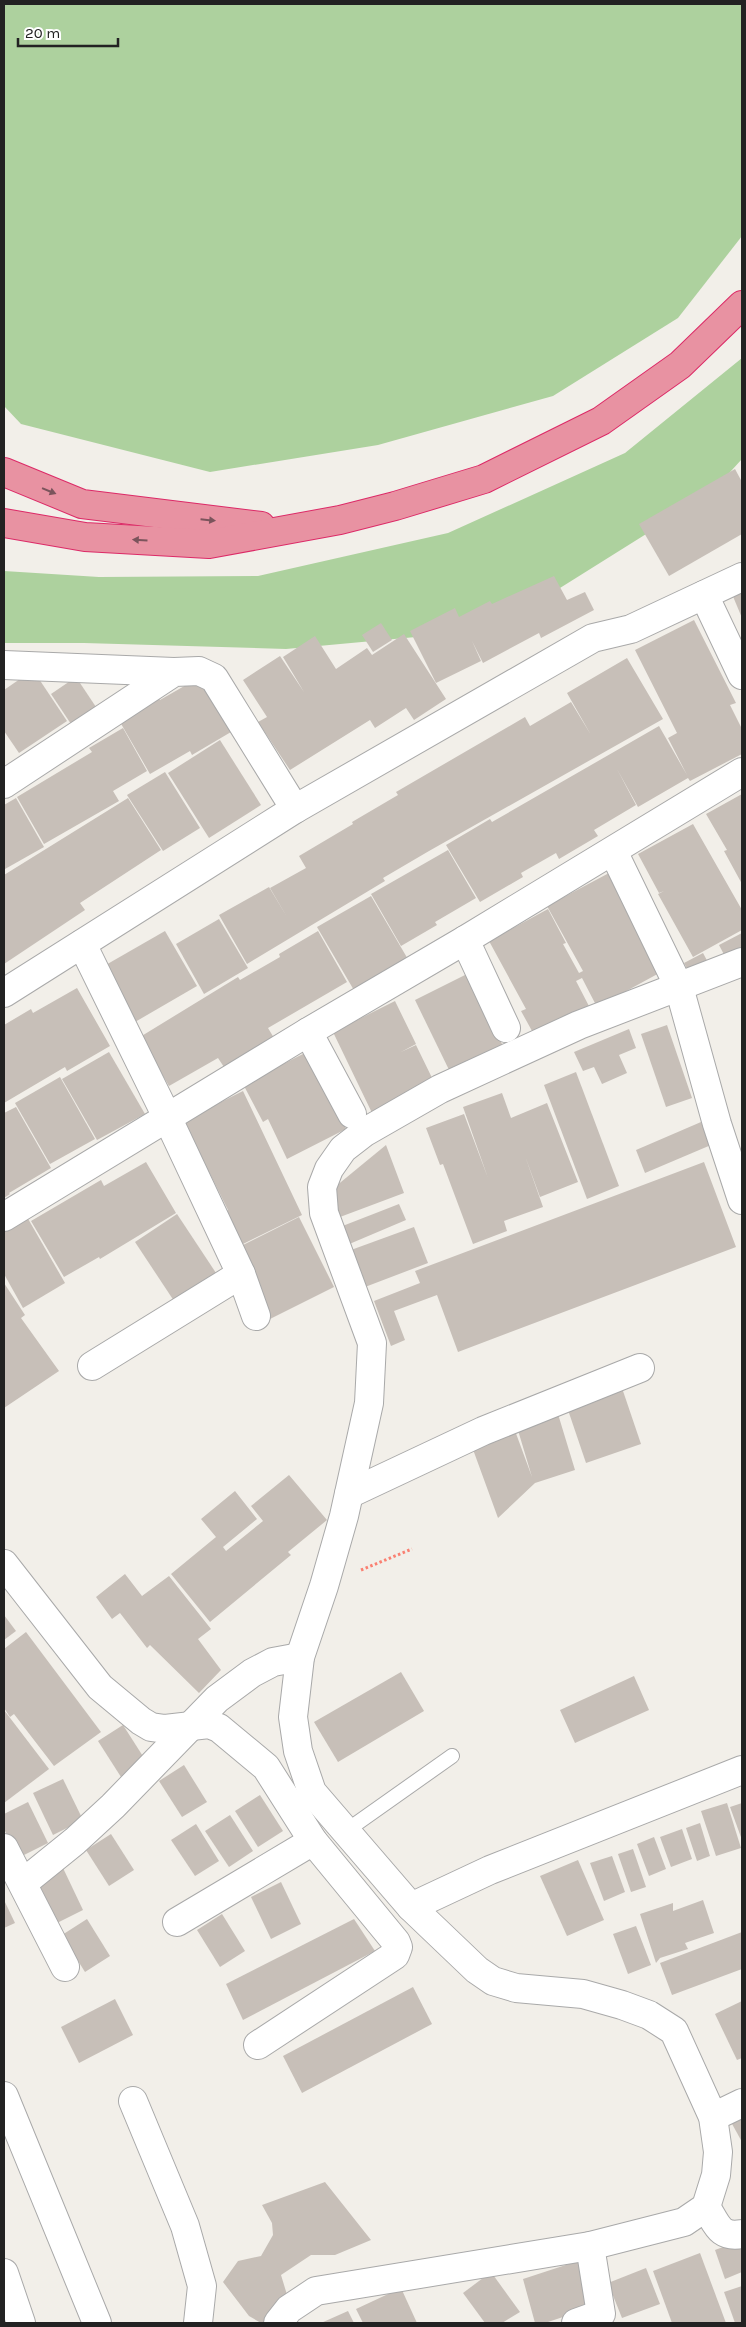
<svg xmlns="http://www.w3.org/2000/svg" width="746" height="2327" font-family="Karla,sans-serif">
	<rect width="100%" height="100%" fill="#f2efe9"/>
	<g fill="#add19e">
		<polygon points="4,4 742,4 742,236 678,318 553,396 378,445 210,472 21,424 4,406"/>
		<polygon points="742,358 742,459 710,494 552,593 416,637 286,649 84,643 4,643 4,571 99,577 258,576 448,533 625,453"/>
	</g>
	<g fill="#c7bfb8">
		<polygon points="735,469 742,482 742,534 669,576 639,524"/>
		<polygon points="554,576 567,600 585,592 594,610 541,638 539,633 483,663 472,641 481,661 436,683 410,631 455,608 459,617 490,601 492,604"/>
		<polygon points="742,589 742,618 732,594"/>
		<polygon points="694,620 736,703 730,705 742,729 742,754 690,781 688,778 638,807 617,769 636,805 594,830 598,836 559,859 556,853 521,873 523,877 480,902 446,845 490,819 492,822 659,726 687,775 668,738 677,733 635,650"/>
		<polygon points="381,623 392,640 373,652 362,635"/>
		<polygon points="404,634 446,699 414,720 406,708 375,728 370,720 290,770 258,722 267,717 243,680 280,656 304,692 283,657 315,636 336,669 367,648 372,655"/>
		<polygon points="627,658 663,719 429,851 383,878 385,881 247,964 219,915 269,887 287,917 270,888 306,868 299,856 353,824 352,822 398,795 396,792 525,717 530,726 571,702 591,735 567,693"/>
		<polygon points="33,670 67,721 19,753 4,731 4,690"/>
		<polygon points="76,677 96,707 71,724 51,694"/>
		<polygon points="200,677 231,732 192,755 190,751 150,774 116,715 156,692 160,700"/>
		<polygon points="123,728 147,771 113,791 119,801 44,844 17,797 92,752 89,748"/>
		<polygon points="220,740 261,805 209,838 168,773"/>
		<polygon points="165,772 200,828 163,851 127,795"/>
		<polygon points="742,794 742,884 724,851 727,850 706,814"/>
		<polygon points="16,798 44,847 5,869 4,805"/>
		<polygon points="128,798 161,850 80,903 85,910 4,964 4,875"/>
		<polygon points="693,824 742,910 742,930 693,957 658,894 664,891 659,893 638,854"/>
		<polygon points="448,850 476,898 435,922 437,925 401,946 371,894"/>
		<polygon points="609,873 663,971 597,1007 582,978 576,981 591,1010 537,1040 521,1011 526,1009 489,941 548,909 566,943 563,944 579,973 583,971 547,906"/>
		<polygon points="371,896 409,961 355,992 317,927"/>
		<polygon points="219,919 248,968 204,994 176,944"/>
		<polygon points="165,931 197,986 135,1022 104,966"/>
		<polygon points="318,931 347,982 268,1028 274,1038 224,1067 218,1058 169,1086 140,1037 238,977 240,980 280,957 279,954"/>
		<polygon points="742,933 742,959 730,966 719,945"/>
		<polygon points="703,953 711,968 692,978 684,963"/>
		<polygon points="467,974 505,1050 452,1076 415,1000"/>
		<polygon points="77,988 110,1046 67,1071 65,1067 4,1103 4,1025 31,1009 33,1013"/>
		<polygon points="395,1001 416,1044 401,1052 416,1045 435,1084 373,1115 333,1032"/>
		<polygon points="667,1025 692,1098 666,1107 641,1034"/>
		<polygon points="629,1029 636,1048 619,1055 627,1073 602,1084 594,1067 583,1071 574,1052"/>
		<polygon points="313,1049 327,1090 346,1129 287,1159 268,1119 263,1122 243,1084"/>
		<polygon points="109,1052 145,1114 97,1140 62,1079"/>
		<polygon points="576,1072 619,1186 587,1199 544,1085"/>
		<polygon points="60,1077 95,1139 50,1164 15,1103"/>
		<polygon points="243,1091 302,1215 241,1245 225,1212 228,1210 210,1174 205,1177 179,1123"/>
		<polygon points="502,1093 511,1118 547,1103 578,1182 540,1197 525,1156 543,1207 504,1221 507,1231 473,1244 443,1164 440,1165 426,1128 464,1114 488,1178 463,1107"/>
		<polygon points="16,1107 51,1168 9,1193 10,1194 4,1198 4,1113"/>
		<polygon points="701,1122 711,1145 645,1173 636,1150"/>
		<polygon points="386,1145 404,1193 340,1217 330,1191"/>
		<polygon points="146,1162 176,1213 100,1259 99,1257 64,1277 31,1221 101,1180 104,1186"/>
		<polygon points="704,1162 736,1247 458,1352 437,1295 394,1311 405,1340 391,1346 374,1301 420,1283 415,1271"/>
		<polygon points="399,1204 406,1220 347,1245 340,1227"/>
		<polygon points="177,1214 220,1279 178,1307 135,1242"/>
		<polygon points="27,1217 65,1283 23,1308 4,1274 4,1231"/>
		<polygon points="299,1217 334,1287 268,1320 237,1248"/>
		<polygon points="414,1227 428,1263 365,1287 351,1250"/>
		<polygon points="4,1283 25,1315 21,1318 59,1371 4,1408"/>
		<polygon points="622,1388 641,1444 586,1463 567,1407"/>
		<polygon points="558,1414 575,1470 535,1483 498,1518 471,1444 514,1428 532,1477 517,1427"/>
		<polygon points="289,1475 327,1520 288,1552 291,1555 210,1622 171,1574 216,1537 201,1519 235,1491 257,1519 223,1547 226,1551 263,1521 251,1506"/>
		<polygon points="125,1574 142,1596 169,1576 211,1629 198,1639 221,1670 199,1693 150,1645 147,1648 120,1613 112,1619 96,1597"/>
		<polygon points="4,1615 16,1631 4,1640"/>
		<polygon points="26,1632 101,1732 54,1766 14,1714 10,1717 4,1708 4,1649"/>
		<polygon points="401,1672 424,1711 338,1762 314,1722"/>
		<polygon points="634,1676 649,1710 575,1743 560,1710"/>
		<polygon points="4,1710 49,1769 4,1803"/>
		<polygon points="123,1725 146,1761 121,1777 98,1741"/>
		<polygon points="184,1765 207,1802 182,1817 159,1781"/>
		<polygon points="63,1779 83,1820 53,1835 33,1793"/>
		<polygon points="260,1795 283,1831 258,1847 235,1811"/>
		<polygon points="28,1802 48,1843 18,1858 4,1829 4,1814"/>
		<polygon points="727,1803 741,1848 716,1856 701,1811"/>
		<polygon points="742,1803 742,1840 730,1807"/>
		<polygon points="230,1815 253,1851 229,1867 205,1831"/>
		<polygon points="700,1823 710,1856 697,1861 686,1828"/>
		<polygon points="196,1824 219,1861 195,1876 171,1840"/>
		<polygon points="682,1829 692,1859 671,1867 660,1837"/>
		<polygon points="111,1834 134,1870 109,1886 86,1850"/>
		<polygon points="654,1837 666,1869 649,1876 637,1844"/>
		<polygon points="633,1849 646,1887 631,1892 618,1854"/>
		<polygon points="612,1856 625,1892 604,1901 590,1863"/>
		<polygon points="578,1860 604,1920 567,1936 540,1876"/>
		<polygon points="63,1868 83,1910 53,1925 33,1883"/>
		<polygon points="281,1882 301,1924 271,1939 251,1897"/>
		<polygon points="4,1900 15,1923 4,1928"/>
		<polygon points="703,1900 714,1933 685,1943 688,1949 660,1958 656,1963 640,1914 673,1903 673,1911"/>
		<polygon points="222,1914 245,1951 220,1967 197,1930"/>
		<polygon points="87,1919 110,1956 85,1972 62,1935"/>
		<polygon points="354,1919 375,1951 243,2020 226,1984"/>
		<polygon points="636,1926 651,1965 628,1974 613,1934"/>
		<polygon points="742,1932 742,1969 672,1995 660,1963"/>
		<polygon points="413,1987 432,2024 302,2093 283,2056"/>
		<polygon points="115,1999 133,2035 79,2063 61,2027"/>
		<polygon points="742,2001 742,2058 737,2060 715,2014"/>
		<polygon points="742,2116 742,2142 731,2122"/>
		<polygon points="325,2182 371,2240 335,2255 311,2255 281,2275 288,2298 269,2323 261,2323 249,2316 223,2282 238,2261 261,2256 273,2235 272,2223 262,2205"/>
		<polygon points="742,2240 742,2272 725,2279 715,2250"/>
		<polygon points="700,2253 726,2323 672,2323 653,2271"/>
		<polygon points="578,2261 590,2308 545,2323 535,2323 523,2279"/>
		<polygon points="646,2268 660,2304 622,2318 608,2283"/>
		<polygon points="491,2272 520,2312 502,2323 485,2323 463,2293"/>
		<polygon points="742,2286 742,2323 735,2323 724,2292"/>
		<polygon points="401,2288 417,2323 363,2323 356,2309"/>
		<polygon points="348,2311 354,2323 321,2323"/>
	</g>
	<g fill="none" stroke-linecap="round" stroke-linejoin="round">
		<g stroke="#a9a9a9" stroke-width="16">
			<polyline id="lane" points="346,1831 452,1756"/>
		</g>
		<g stroke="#a9a9a9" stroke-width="30">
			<g id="street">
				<polyline points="704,595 742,675"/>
				<polyline points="4,665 174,672"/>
				<polyline points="4,784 174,672 199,671 214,678 295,809"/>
				<polyline points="613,851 679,987 717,1124 742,1200"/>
				<polyline points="465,940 506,1028"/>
				<polyline points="82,944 168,1119 241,1274 256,1316"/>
				<polyline points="4,993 295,809 593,638 631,629 742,577"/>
				<polyline points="308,1032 352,1114"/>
				<polyline points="4,1217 308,1032 465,940 742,772"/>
				<polyline points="92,1366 241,1274"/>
				<polyline points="349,1494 483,1431 640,1368"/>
				<polyline points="4,1564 100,1687 141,1721 151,1727 165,1729 209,1724 219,1728 266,1767 313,1841 396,1942 398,1947 395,1955 258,2045"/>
				<polyline points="4,1848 65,1967"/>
				<polyline points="23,1883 75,1841 113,1806 217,1699 252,1673 273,1662 300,1657"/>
				<polyline points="411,1907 490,1870 742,1770"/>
				<polyline points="177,1922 313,1841"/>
				<polyline points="4,2096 97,2323"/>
				<polyline points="133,2101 185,2226 202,2286 198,2323"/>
				<polyline points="713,2117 742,2103"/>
				<path d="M706,2207C717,2224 719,2238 742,2234"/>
				<polyline points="4,2273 21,2323"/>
				<polyline points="278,2323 289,2309 316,2291 590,2246 684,2222 706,2207 716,2175 718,2152 713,2117 674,2031 649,2015 622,2005 583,1994 516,1988 493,1981 477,1970 411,1907 312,1792 298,1751 293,1717 300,1657 324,1586 344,1516 369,1403 372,1343 324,1213 322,1187 329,1169 343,1149 365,1132 440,1089 579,1025 742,962"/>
				<polyline points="576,2323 601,2314 590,2246"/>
			</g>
		</g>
		<g stroke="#dc2a67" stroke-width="30">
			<g id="highway">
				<polyline points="4,472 82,504 261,526"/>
				<polyline points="4,523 85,537 209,544 340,520 395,506 484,479 601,421 680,365 742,305"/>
			</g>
		</g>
		<polyline stroke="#fa8072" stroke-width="3" stroke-dasharray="2.5 2.5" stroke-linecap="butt" points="361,1570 412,1549"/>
		<use href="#lane" stroke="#fff" stroke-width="14"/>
		<use href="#street" stroke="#fff" stroke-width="28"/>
		<use href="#highway" stroke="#e892a2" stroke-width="28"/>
	</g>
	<defs><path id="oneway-solid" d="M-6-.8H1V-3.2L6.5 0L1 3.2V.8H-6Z" transform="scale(1.25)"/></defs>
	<g fill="#7b545c">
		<use href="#oneway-solid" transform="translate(49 491) rotate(22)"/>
		<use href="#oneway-solid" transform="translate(208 520) rotate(6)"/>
		<use href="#oneway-solid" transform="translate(140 540) rotate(-177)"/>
	</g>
	<rect width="746" height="2327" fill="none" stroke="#222222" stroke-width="10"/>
	<path d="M18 38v8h100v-8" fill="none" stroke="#222222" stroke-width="2.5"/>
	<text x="25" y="38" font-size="15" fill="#222222" stroke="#ffffff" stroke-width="4" paint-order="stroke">20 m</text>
</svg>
